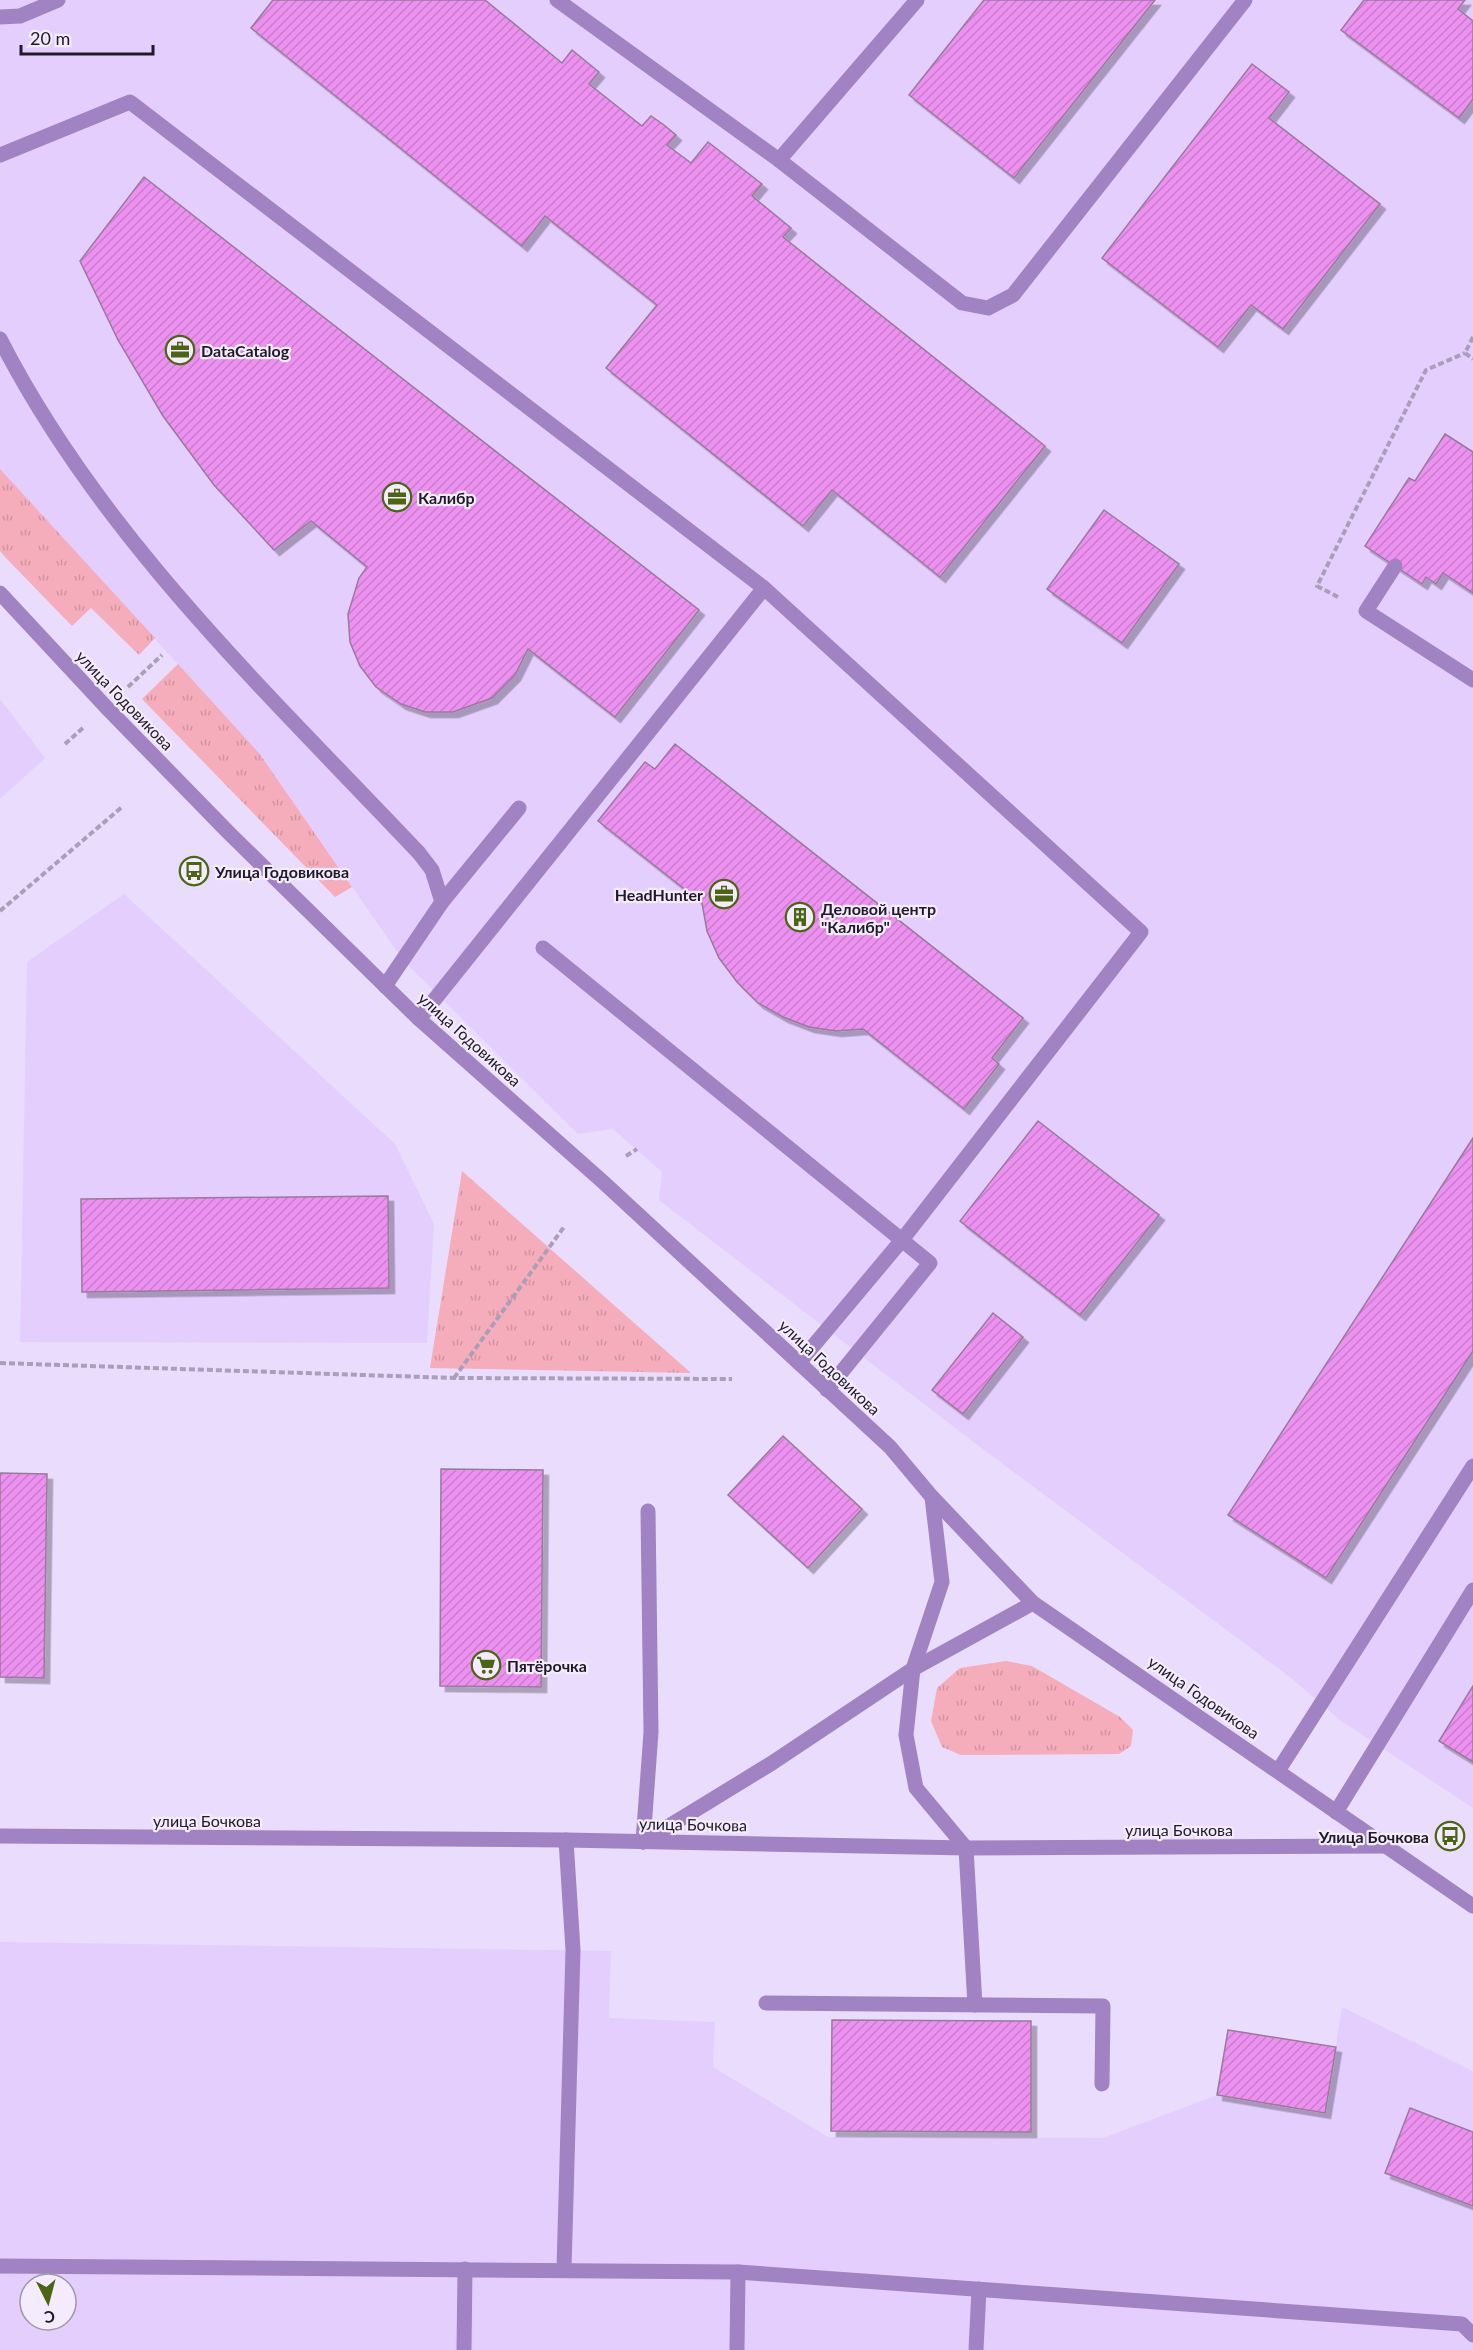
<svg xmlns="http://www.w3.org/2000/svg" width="1473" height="2350" font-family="Lato,sans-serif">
	<defs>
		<pattern id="grass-tufts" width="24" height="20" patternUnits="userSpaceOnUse" patternTransform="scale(1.5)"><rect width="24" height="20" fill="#f5adbb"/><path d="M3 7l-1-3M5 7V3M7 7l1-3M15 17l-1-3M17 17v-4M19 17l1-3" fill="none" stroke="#d294a1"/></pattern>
		<pattern id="building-hatch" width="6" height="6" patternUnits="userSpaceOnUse" patternTransform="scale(1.5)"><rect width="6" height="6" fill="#ec91f0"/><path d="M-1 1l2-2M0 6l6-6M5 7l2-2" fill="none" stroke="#ca7cce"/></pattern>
		<filter id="shadow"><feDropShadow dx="5.5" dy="5.5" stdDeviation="0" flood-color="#0004"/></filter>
	</defs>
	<rect width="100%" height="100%" fill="#eadcfd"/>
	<g fill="#e4cefe" fill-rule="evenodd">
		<polygon points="0,0 1473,0 1473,1808 1340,1720 1290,1677 984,1450 659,1200 662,1172 613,1129 578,1134 403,960 259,753 0,469"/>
		<polygon points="0,699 45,758 0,799"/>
		<polygon points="124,894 395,1144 434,1224 427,1343 20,1342 27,962"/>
		<path d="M0,1942L611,1951L609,2018L715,2022L713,2067L828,2137L1103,2138L1217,2095L1325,2113L1342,2007L1473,2071V2350H0ZM30,2284H66V2320H30Z"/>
	</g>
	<g fill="url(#grass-tufts)">
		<polygon points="0,469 155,638 139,655 91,608 72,626 5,557 0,551"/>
		<polygon points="178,664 259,753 352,887 335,897 142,699"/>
		<polygon points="462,1171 691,1373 430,1368"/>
		<polygon points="1006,1661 1032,1666 1120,1717 1133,1730 1131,1746 1119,1754 961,1755 942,1747 931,1721 937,1688 960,1668"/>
	</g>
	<g fill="url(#building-hatch)" stroke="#997a9a" stroke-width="1.5" filter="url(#shadow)">
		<polygon points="273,0 485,0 562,63 572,50 599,72 589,84 642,126 651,116 664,125 676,135 667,145 691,163 708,142 762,184 752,196 791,228 783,237 1045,446 940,577 832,490 803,526 606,368 657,305 545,216 522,246 501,229 251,28"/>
		<polygon points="984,0 1155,0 1014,178 909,95"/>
		<polygon points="1364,0 1465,0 1458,9 1473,21 1473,99 1459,118 1341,30"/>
		<polygon points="1252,64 1289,92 1269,118 1380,204 1283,329 1251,305 1218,347 1102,258"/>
		<polygon points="144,177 699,610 615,717 528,649 515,675 492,698 453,712 425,712 401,704 376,687 360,666 350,642 348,614 359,578 367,567 311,521 274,550 214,485 163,416 118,340 80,261"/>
		<polygon points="1445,434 1473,452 1473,593 1443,573 1436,584 1426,577 1422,584 1365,546 1409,478 1415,481"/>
		<polygon points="1104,510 1179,564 1122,643 1047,589"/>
		<polygon points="675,744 1023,1018 992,1058 999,1064 964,1109 863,1029 836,1031 809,1027 783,1017 758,1003 737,982 719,958 707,931 702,903 598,821 645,762 655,769"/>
		<polygon points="1038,1121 1159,1215 1080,1315 960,1221"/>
		<polygon points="1473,1138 1473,1351 1326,1578 1228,1515"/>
		<polygon points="388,1196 389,1288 82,1292 81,1199"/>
		<polygon points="993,1313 1023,1337 963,1414 932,1390"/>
		<polygon points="783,1436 862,1509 808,1568 728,1495"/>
		<polygon points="441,1469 543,1470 541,1687 440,1686"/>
		<polygon points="0,1473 47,1474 44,1678 0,1677"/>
		<polygon points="1473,1686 1473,1762 1439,1741"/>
		<polygon points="832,2020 1031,2021 1031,2132 831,2131"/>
		<polygon points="1228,2030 1336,2047 1325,2113 1217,2095"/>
		<polygon points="1410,2108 1473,2132 1473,2206 1385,2173"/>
	</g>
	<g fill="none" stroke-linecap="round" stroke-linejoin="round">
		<g stroke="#aa9eb9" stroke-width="4" stroke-dasharray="6 3" stroke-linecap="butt">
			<polyline points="1473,337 1465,353 1473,359"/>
			<polyline points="1338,597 1317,586 1426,370 1465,353"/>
			<polyline points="128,687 162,655"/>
			<polyline points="65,744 85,726"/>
			<polyline points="0,911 122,807"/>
			<polyline points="626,1156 637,1149"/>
			<polyline points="0,1363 454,1378 732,1379"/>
			<polyline points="454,1378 564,1227"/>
		</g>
		<g stroke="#a182c3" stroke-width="15">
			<polyline points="557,0 779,160 962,303 988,308 1013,295 1245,0"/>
			<polyline points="0,17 20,16 58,0"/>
			<polyline points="0,155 130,102 764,588 1141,932 902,1240 799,1363"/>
			<polyline points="779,160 917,0"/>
			<path d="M0,339C101,537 268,693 419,853L432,870L442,902"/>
			<polyline points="1395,566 1366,611 1473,680"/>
			<polyline points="543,948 930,1263 827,1390"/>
			<polyline points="385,986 442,902 519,808"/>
			<polyline points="419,1019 764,588"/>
			<polyline points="1278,1771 1473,1466"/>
			<polyline points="1336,1812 1473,1590"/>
			<polyline points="643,1842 651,1732 648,1511"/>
			<polyline points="966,1848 975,2005"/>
			<polyline points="766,2003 1103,2006 1102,2084"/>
			<polyline points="0,2266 738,2272 1462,2324 1473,2335"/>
			<polyline points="564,2269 573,1950 566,1840"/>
			<polyline points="464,2350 465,2269"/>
			<polyline points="737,2350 738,2272"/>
			<polyline points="976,2350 979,2289"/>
		</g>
		<g stroke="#a182c3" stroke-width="15">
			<polyline points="643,1842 772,1763 913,1669 942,1582 932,1497"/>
			<polyline points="966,1848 916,1788 906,1735 913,1669 1033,1603"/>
		</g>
		<g stroke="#a182c3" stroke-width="15">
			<polyline points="0,593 106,707 229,833 419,1019 602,1181 890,1447 932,1497 1033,1603 1473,1906"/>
			<polyline points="0,1836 566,1840 966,1848 1386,1846"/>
		</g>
	</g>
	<defs>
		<g id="office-ring" transform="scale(1.5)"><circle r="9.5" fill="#f4ecfd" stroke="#4c6515" stroke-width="1.5"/><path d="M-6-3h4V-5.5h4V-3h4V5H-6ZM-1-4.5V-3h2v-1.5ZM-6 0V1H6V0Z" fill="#4c6515"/></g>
		<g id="bus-ring" transform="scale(1.5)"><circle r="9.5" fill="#f4ecfd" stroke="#4c6515" stroke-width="1.5"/><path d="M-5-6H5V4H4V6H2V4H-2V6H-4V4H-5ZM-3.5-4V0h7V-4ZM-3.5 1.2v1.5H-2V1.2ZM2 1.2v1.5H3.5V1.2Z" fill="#4c6515"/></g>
		<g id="building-ring" transform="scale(1.5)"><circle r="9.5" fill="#f4ecfd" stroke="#4c6515" stroke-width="1.5"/><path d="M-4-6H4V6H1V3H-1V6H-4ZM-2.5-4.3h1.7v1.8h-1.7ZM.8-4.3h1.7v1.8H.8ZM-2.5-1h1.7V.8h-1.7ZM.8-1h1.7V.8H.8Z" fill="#4c6515"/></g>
		<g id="supermarket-ring" transform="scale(1.5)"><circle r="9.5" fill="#f4ecfd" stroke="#4c6515" stroke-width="1.5"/><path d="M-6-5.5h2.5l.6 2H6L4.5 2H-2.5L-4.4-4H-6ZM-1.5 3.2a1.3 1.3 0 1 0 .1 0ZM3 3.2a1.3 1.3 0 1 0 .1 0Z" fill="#4c6515"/></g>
	</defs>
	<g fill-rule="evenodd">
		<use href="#office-ring" x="180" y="350"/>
		<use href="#office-ring" x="397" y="497"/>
		<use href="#bus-ring" x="194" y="871"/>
		<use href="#office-ring" x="724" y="894"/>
		<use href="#building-ring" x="800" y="917"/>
		<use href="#supermarket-ring" x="486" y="1665"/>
		<use href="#bus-ring" x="1450" y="1836"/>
	</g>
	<g text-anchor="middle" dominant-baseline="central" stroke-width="4.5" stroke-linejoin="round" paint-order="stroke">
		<g font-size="16" font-weight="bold" fill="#201a28" stroke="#f4ecfd" text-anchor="start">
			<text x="201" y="350">DataCatalog</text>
			<text x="418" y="497">Калибр</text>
			<text x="215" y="871">Улица Годовикова</text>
			<text x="703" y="894" text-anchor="end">HeadHunter</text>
			<text x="821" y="908">Деловой центр<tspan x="821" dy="18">"Калибр"</tspan></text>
			<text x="507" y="1665">Пятёрочка</text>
			<text x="1429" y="1836" text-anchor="end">Улица Бочкова</text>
		</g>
		<g font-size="16" fill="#201a28" stroke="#f4ecfd">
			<text transform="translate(125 700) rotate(46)">улица Годовикова</text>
			<text transform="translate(470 1039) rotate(42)">улица Годовикова</text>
			<text transform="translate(830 1367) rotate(43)">улица Годовикова</text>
			<text transform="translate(1204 1697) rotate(35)">улица Годовикова</text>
			<text x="207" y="1820">улица Бочкова</text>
			<text transform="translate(693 1824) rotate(1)">улица Бочкова</text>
			<text x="1179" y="1829">улица Бочкова</text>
		</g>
	</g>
	<g transform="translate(48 2302) rotate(174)"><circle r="28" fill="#f4ecfd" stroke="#9f98a8" stroke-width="1.5"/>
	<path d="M0-4.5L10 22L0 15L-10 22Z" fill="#4c6515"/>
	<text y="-9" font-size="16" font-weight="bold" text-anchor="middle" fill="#201a28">С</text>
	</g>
	<path d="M21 45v9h132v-9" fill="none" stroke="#201a28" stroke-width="3"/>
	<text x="30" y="45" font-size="18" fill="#201a28" stroke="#f4ecfd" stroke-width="4.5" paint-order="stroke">20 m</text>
</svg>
